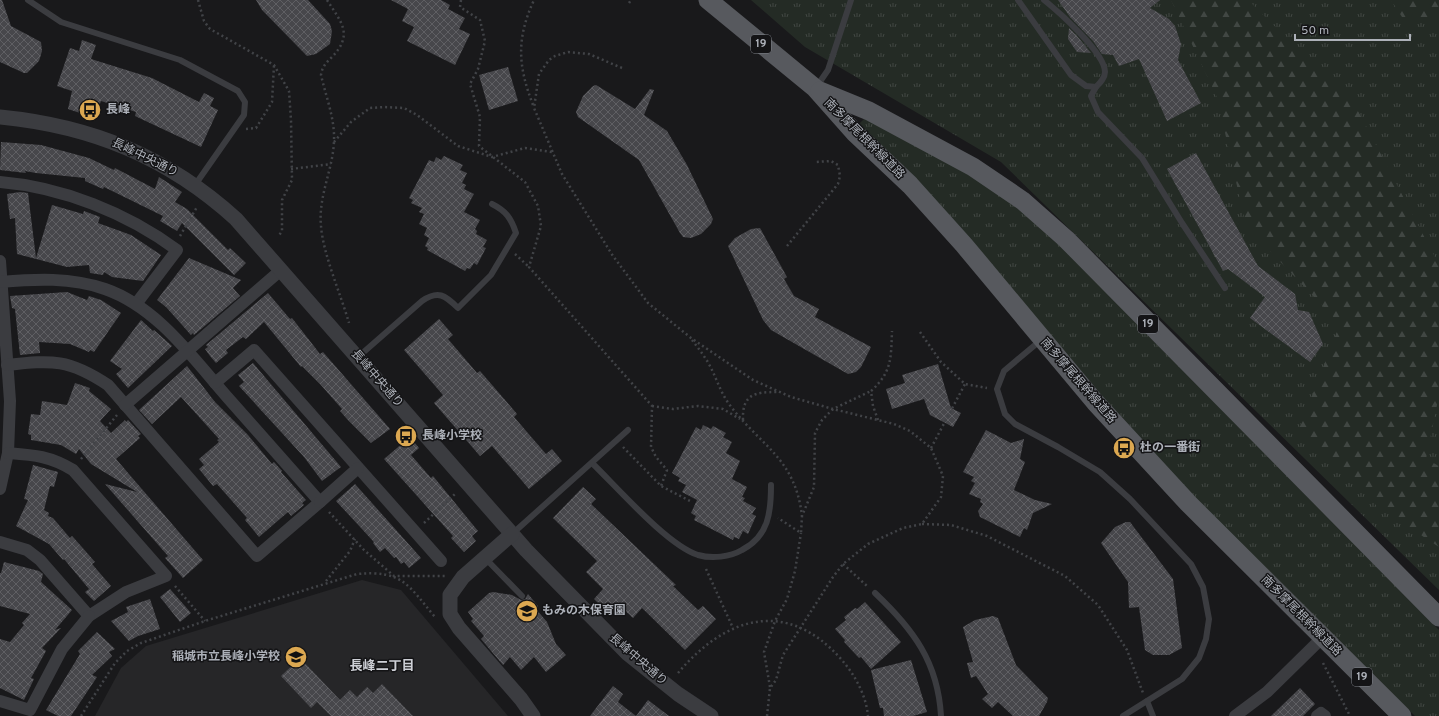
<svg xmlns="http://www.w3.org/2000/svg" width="1439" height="716" font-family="Overpass,'Noto Sans JP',sans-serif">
	<defs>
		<pattern id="grass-tufts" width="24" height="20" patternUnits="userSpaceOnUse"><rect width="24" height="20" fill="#242b25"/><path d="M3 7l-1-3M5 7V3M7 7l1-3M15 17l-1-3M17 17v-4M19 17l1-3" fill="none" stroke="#414743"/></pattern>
		<pattern id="forest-firs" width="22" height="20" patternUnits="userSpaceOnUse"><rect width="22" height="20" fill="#242b25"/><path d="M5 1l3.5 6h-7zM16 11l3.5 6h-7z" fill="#414743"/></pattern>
		<pattern id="building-cross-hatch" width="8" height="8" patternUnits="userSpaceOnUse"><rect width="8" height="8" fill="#47474b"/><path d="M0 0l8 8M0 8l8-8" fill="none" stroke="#5f5f63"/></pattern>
	</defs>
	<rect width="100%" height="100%" fill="#19191b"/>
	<polygon fill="#262628" points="362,580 401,590 508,716 95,716 121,668 146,646"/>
	<g fill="url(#grass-tufts)">
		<polygon points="751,0 1439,0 1439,590 1001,162 805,47"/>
		<polygon points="865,118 951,164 1001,194 1050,235 1439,630 1439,716 1415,716 1190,495 856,127"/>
	</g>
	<g fill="url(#forest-firs)">
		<polygon points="1171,0 1248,0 1356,107 1439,265 1439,395 1426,459 1439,466 1439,547 1377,506 1299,429 1340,324 1246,226 1217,97"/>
		<polygon points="1391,0 1439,0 1439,19 1402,17"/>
	</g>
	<g fill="url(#building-cross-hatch)">
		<polygon points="0,0 2,0 11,26 41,42 42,51 39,61 27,73 24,73 0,62"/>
		<polygon points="256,0 308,0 330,24 332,31 330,44 316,54 307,56 262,10"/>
		<polygon points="391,0 441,0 450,5 448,9 465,18 459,29 470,34 455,65 407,41 414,27 402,21 408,9"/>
		<polygon points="1058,0 1160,0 1150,8 1169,19 1175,26 1181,44 1178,60 1201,103 1167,121 1139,59 1119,66 1113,55 1102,54 1093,41 1070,17"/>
		<polygon points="1069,28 1077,36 1091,53 1077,52 1068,39"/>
		<polygon points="82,40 96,45 91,59 152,78 199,102 204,93 214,98 210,106 218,110 201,147 135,116 136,112 101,101 95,118 68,109 72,91 57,86 70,48 79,51"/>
		<polygon points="508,67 518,101 489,110 479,75"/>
		<polygon points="596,85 635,109 650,89 654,90 644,115 667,131 687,165 713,219 711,224 701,234 691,238 683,237 680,233 639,160 578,117 576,112 583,96 593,86"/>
		<polygon points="1,142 41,145 89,158 114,170 115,168 155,189 159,177 182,192 175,202 187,209 228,250 230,248 246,263 234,275 182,223 177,231 160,221 163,216 104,187 103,189 85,181 85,178 36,173 25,171 26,173 0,170"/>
		<polygon points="1196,153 1258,266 1295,294 1298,310 1309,312 1323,344 1310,362 1250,318 1265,297 1228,269 1223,271 1167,169"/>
		<polygon points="444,156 463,165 460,170 467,173 462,183 466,185 464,189 474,194 464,212 480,220 475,229 477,231 476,234 487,240 483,247 486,248 477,265 474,263 470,269 467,268 465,271 427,250 428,248 425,246 429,238 424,235 427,228 419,224 424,214 419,212 422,208 411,203 413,200 409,198 429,160 434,162 436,157 441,160"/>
		<polygon points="20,192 28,193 36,258 52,205 83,214 84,211 100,217 98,223 131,235 161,255 143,281 112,277 104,272 103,275 90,273 89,265 67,267 17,254 15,218 10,219 7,194"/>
		<polygon points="760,228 787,277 784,279 794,296 819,309 815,317 871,347 861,367 856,372 848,374 771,330 763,320 728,246 735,238 751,229"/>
		<polygon points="189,258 241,280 233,288 240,296 194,335 193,333 191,335 166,307 157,300"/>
		<polygon points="67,292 87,300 89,296 101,300 121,313 94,352 90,350 89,352 70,344 39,342 40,353 20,355 15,309 12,308 10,296"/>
		<polygon points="268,293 290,319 292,318 320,354 323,352 390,429 371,443 348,420 340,411 342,409 320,384 302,366 301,367 264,322 246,339 243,337 226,350 228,353 216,363 210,356 205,349 208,347 206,345"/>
		<polygon points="439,319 453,335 448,339 477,373 480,371 517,414 514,417 546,454 552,449 562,461 529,489 492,446 480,456 434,403 443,395 404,350"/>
		<polygon points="141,320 153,331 154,330 172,346 128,388 116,374 122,369 110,361"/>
		<polygon points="253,363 341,467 322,481 304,457 239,386 244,382 238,375"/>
		<polygon points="938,364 951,408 961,413 953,427 930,415 924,399 892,409 886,389 905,383 902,375"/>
		<polygon points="187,366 215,402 248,435 272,464 274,462 282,471 281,472 306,500 302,503 304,505 291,516 288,512 259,537 245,520 247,518 217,484 213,486 199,469 204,465 199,459 219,442 217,440 219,439 181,397 152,424 139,410"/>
		<polygon points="75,383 90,388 89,391 111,409 100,421 111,433 125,420 126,422 128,420 141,434 138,436 140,438 116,459 203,560 183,578 165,558 168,556 105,484 137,492 91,464 79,449 76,454 61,445 31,440 31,435 28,434 31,414 40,415 42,401 67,405"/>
		<polygon points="703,425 711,429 713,426 726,433 723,437 732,442 726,453 740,461 732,479 747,487 742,497 745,498 743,501 756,508 752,514 756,516 748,534 743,531 739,539 734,537 733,540 694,520 696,516 691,513 697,500 682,492 686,485 678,481 680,478 672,473 696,427 701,430"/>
		<polygon points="986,430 1011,443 1024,439 1020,459 1025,462 1014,490 1035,500 1052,504 1033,513 1027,530 1024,528 1020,537 980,517 978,511 983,504 980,502 981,499 969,494 975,483 971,481 974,477 963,472"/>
		<polygon points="410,437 419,448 411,455 431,478 433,476 478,531 472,536 476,541 464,552 451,538 453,536 384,459"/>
		<polygon points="33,465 58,472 54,487 50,486 44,510 49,513 48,516 53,518 70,538 72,536 81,546 95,562 92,564 111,586 94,601 85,592 89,589 64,559 63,560 49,544 16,526 28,500 24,499"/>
		<polygon points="355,484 421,558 409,568 404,562 401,564 396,557 394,558 385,548 380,552 373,543 374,542 336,501"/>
		<polygon points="583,487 596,499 591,504 676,585 673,586 698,610 703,606 716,619 685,650 642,608 633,618 621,607 611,616 594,599 603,589 586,572 597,561 553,518"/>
		<polygon points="1126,522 1130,522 1173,579 1182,648 1169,655 1153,655 1145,650 1139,607 1129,608 1128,582 1101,543 1115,527"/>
		<polygon points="4,562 39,571 43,574 41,582 72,610 55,630 61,628 42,648 46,651 31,678 34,679 24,700 0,688 0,639 10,642 24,625 22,623 30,614 0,606 0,573 1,573"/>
		<polygon points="170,589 191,613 180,622 160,597"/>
		<polygon points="493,592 512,595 521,600 525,599 528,594 538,606 536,609 547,622 556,644 566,655 546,672 534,657 521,670 510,657 503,665 481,639 484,636 471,621 473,619 468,612 489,593"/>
		<polygon points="150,599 160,629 138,636 129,641 111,621 128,612 126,607"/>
		<polygon points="865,602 901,642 871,669 861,657 859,658 844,642 845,640 835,629 846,620 844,617 855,608 857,609"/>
		<polygon points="993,616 998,618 1016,665 1048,698 1047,702 1039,716 1013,716 998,702 992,708 982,699 988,694 976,676 971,678 967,663 973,662 963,627 975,620"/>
		<polygon points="97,632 115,649 109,652 112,656 92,675 97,677 71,716 58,716 46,710 80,654 78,651"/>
		<polygon points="300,658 340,700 350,690 357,697 367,687 373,693 382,684 413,716 331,716 317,702 311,708 281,676"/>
		<polygon points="911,660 927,712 913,716 884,716 883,708 880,708 871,670"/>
		<polygon points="613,686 623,694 618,702 636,716 648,700 669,716 590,716"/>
		<polygon points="1300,688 1315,704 1303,716 1271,716"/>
	</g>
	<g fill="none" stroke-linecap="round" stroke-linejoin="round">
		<g stroke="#414347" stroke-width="2.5" stroke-dasharray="2 3" stroke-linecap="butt">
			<polyline points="198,0 204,21 210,29 274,65 289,91 291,120 292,180 282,200 282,231 278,237"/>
			<path d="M327,0C341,22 354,34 332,57C326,63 322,67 321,75C326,97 335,119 334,141C333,170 318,196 321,226C323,254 341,295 349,323"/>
			<polyline points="461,0 460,7 480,20 485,41 478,69 470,84 480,117 479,146 525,182 538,206 541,226 529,267 652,406 651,447 656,457 667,470 661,486"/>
			<polyline points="629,3 631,0"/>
			<polyline points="622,68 589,54 568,52 555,56 549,60 539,74 534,108 562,174 613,256 648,303 691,338 753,380 791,397 833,409 871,391"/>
			<path d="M533,105C518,66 516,39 534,0"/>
			<polyline points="246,129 256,128 272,102 274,65"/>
			<polyline points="334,142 351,122 370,108 384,107 404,108 417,115 458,146 492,157 525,148 552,152"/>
			<polyline points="291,169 331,164"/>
			<polyline points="180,236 197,207"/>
			<polyline points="787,246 838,184 840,176 838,165 831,161 815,162"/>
			<polyline points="515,254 529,267"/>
			<polyline points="920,332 941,362 965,384 987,388"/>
			<path d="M692,340C699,349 706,358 711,368C717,380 721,393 729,404C760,446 795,457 802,516"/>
			<polyline points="652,406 673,409 698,406 723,409 740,419"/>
			<path d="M743,420C742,394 755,392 777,392"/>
			<path d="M878,420L873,406L871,391C892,372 891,358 892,331"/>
			<polyline points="623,447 661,486 690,501"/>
			<polyline points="931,448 965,384"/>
			<polyline points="81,459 117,415"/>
			<polyline points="329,512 364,550 394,576 445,576"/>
			<polyline points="424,523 455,494"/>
			<polyline points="922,524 951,525 987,536 1065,576 1098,605 1127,650 1143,693"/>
			<polyline points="843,564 867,586"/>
			<polyline points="706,569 733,628"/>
			<polyline points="326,581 350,551 355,539"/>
			<polyline points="175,586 205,621"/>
			<polyline points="1323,663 1350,716"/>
			<path d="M678,673C726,616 787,598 841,659C855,675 866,695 868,716"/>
			<polyline points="770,687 764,652 775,621 787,599 795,571 801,533"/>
			<path d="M81,716L115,663L127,651L141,643L205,621L357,574C403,570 408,585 435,617"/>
			<polyline points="767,716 770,688 776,680 783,655 833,577 843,564 868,544 903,528 922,524 941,497 943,476 931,448 910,431 894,424 833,409 822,420 815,433 814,487 802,516 801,533 778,518"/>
		</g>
		<g stroke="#3b3c40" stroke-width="6">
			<polyline points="28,0 61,22 180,60 238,91 245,102 244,115 195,185"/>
			<path d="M1018,0L1071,75L1086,86L1096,87C1100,83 1105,78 1105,72C1105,53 1059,12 1044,0"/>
			<polyline points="817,86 828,70 851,0"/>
			<polyline points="1096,87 1091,96 1098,112 1142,158 1182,223 1225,288"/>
			<polyline points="1041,340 1004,371 997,389 1005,414 1015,424 1058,447 1100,472 1130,499 1191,564 1203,587 1209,619 1206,639 1199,658 1182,679 1123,716"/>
			<path d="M358,357L422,301C438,290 445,295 458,308L491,275L516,233C511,218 506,211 492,204"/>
			<path d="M592,463C617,487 667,545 698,555C712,559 730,557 742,550C769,536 771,512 771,485"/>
			<polyline points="512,534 628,430"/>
			<polyline points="485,558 522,596"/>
			<path d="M875,593C913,629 938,662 941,716"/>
			<polyline points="1147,701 1153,716"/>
		</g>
		<g stroke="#3b3c40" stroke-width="12">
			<path d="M0,182C62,187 127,213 177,250L136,304"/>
			<polyline points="0,261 10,401 8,453 0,489"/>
			<path d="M0,282C35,279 71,277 105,289C157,307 192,357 228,398C258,432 289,467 320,502L257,556L108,385C69,359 53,360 7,365"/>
			<polyline points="215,383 254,350 441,561"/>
			<polyline points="125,405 281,270"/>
			<polyline points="320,502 358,468"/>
			<path d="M0,542L27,550L40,560L89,616L126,592L166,576L73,470C50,456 34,455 8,453"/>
			<polyline points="0,701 30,710 62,649 89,616"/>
			<polyline points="1235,716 1267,692 1322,638"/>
			<polyline points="1317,716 1321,713 1325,716"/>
		</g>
		<g stroke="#3b3c40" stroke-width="15">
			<path d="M0,117C92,126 168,157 236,219L526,550L628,654L678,694L711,716"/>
			<polyline points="512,534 463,577 450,595 450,614 459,628 521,699 533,716"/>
		</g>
		<g stroke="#57595e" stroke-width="19">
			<polyline points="708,0 815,88 854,132 910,185 964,245 1095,402 1188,503 1402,716"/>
			<polyline points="820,91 869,111 973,167 1023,201 1066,239 1439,617"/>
		</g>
	</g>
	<defs>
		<g id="bus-disc" transform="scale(1.15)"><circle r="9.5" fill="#dca851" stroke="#141416"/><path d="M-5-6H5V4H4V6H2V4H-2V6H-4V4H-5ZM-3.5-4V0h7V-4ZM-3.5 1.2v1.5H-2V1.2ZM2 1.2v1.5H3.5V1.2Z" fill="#111"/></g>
		<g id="school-disc" transform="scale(1.15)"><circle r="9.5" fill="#dca851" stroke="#141416"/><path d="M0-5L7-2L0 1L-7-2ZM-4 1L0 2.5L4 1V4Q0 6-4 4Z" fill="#111"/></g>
	</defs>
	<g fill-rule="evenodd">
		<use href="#bus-disc" x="90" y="110"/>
		<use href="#bus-disc" x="406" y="436"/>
		<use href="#bus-disc" x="1124" y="448"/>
		<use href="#school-disc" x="527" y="611"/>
		<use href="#school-disc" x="296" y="657"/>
	</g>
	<g text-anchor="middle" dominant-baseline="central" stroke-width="3" stroke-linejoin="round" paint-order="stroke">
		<g fill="#141416" stroke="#7f8288" stroke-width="1">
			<rect x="751" y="35" width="20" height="18" rx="3"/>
			<rect x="1138" y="315" width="20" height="18" rx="3"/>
			<rect x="1352" y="668" width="20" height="18" rx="3"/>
		</g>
		<g font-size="11" font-weight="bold" fill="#adb1b9">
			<text x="761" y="44">19</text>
			<text x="1148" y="324">19</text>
			<text x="1362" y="677">19</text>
		</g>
		<g font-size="12" font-weight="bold" fill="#adb1b9" stroke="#141416" text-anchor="start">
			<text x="106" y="110">長峰</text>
			<text x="422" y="436">長峰小学校</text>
			<text x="1140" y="448">杜の一番街</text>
			<text x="542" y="611">もみの木保育園</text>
			<text x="280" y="657" text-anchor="end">稲城市立長峰小学校</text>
		</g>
		<g font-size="12" fill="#adb1b9" stroke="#141416">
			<text transform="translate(864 139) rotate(45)">南多摩尾根幹線道路</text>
			<text transform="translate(145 158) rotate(26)">長峰中央通り</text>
			<text transform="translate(377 379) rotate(49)">長峰中央通り</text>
			<text transform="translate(1078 381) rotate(49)">南多摩尾根幹線道路</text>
			<text transform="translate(1301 616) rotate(45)">南多摩尾根幹線道路</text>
			<text transform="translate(638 660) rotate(41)">長峰中央通り</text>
		</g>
		<g font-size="13" font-weight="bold" fill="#ced0d6" stroke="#141416">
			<text x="382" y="667">長峰二丁目</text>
		</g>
	</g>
	<path d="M1295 34v6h115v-6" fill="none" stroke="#adb1b9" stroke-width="2"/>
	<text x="1301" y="34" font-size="12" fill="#adb1b9" stroke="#141416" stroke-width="3" paint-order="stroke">50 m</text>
</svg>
